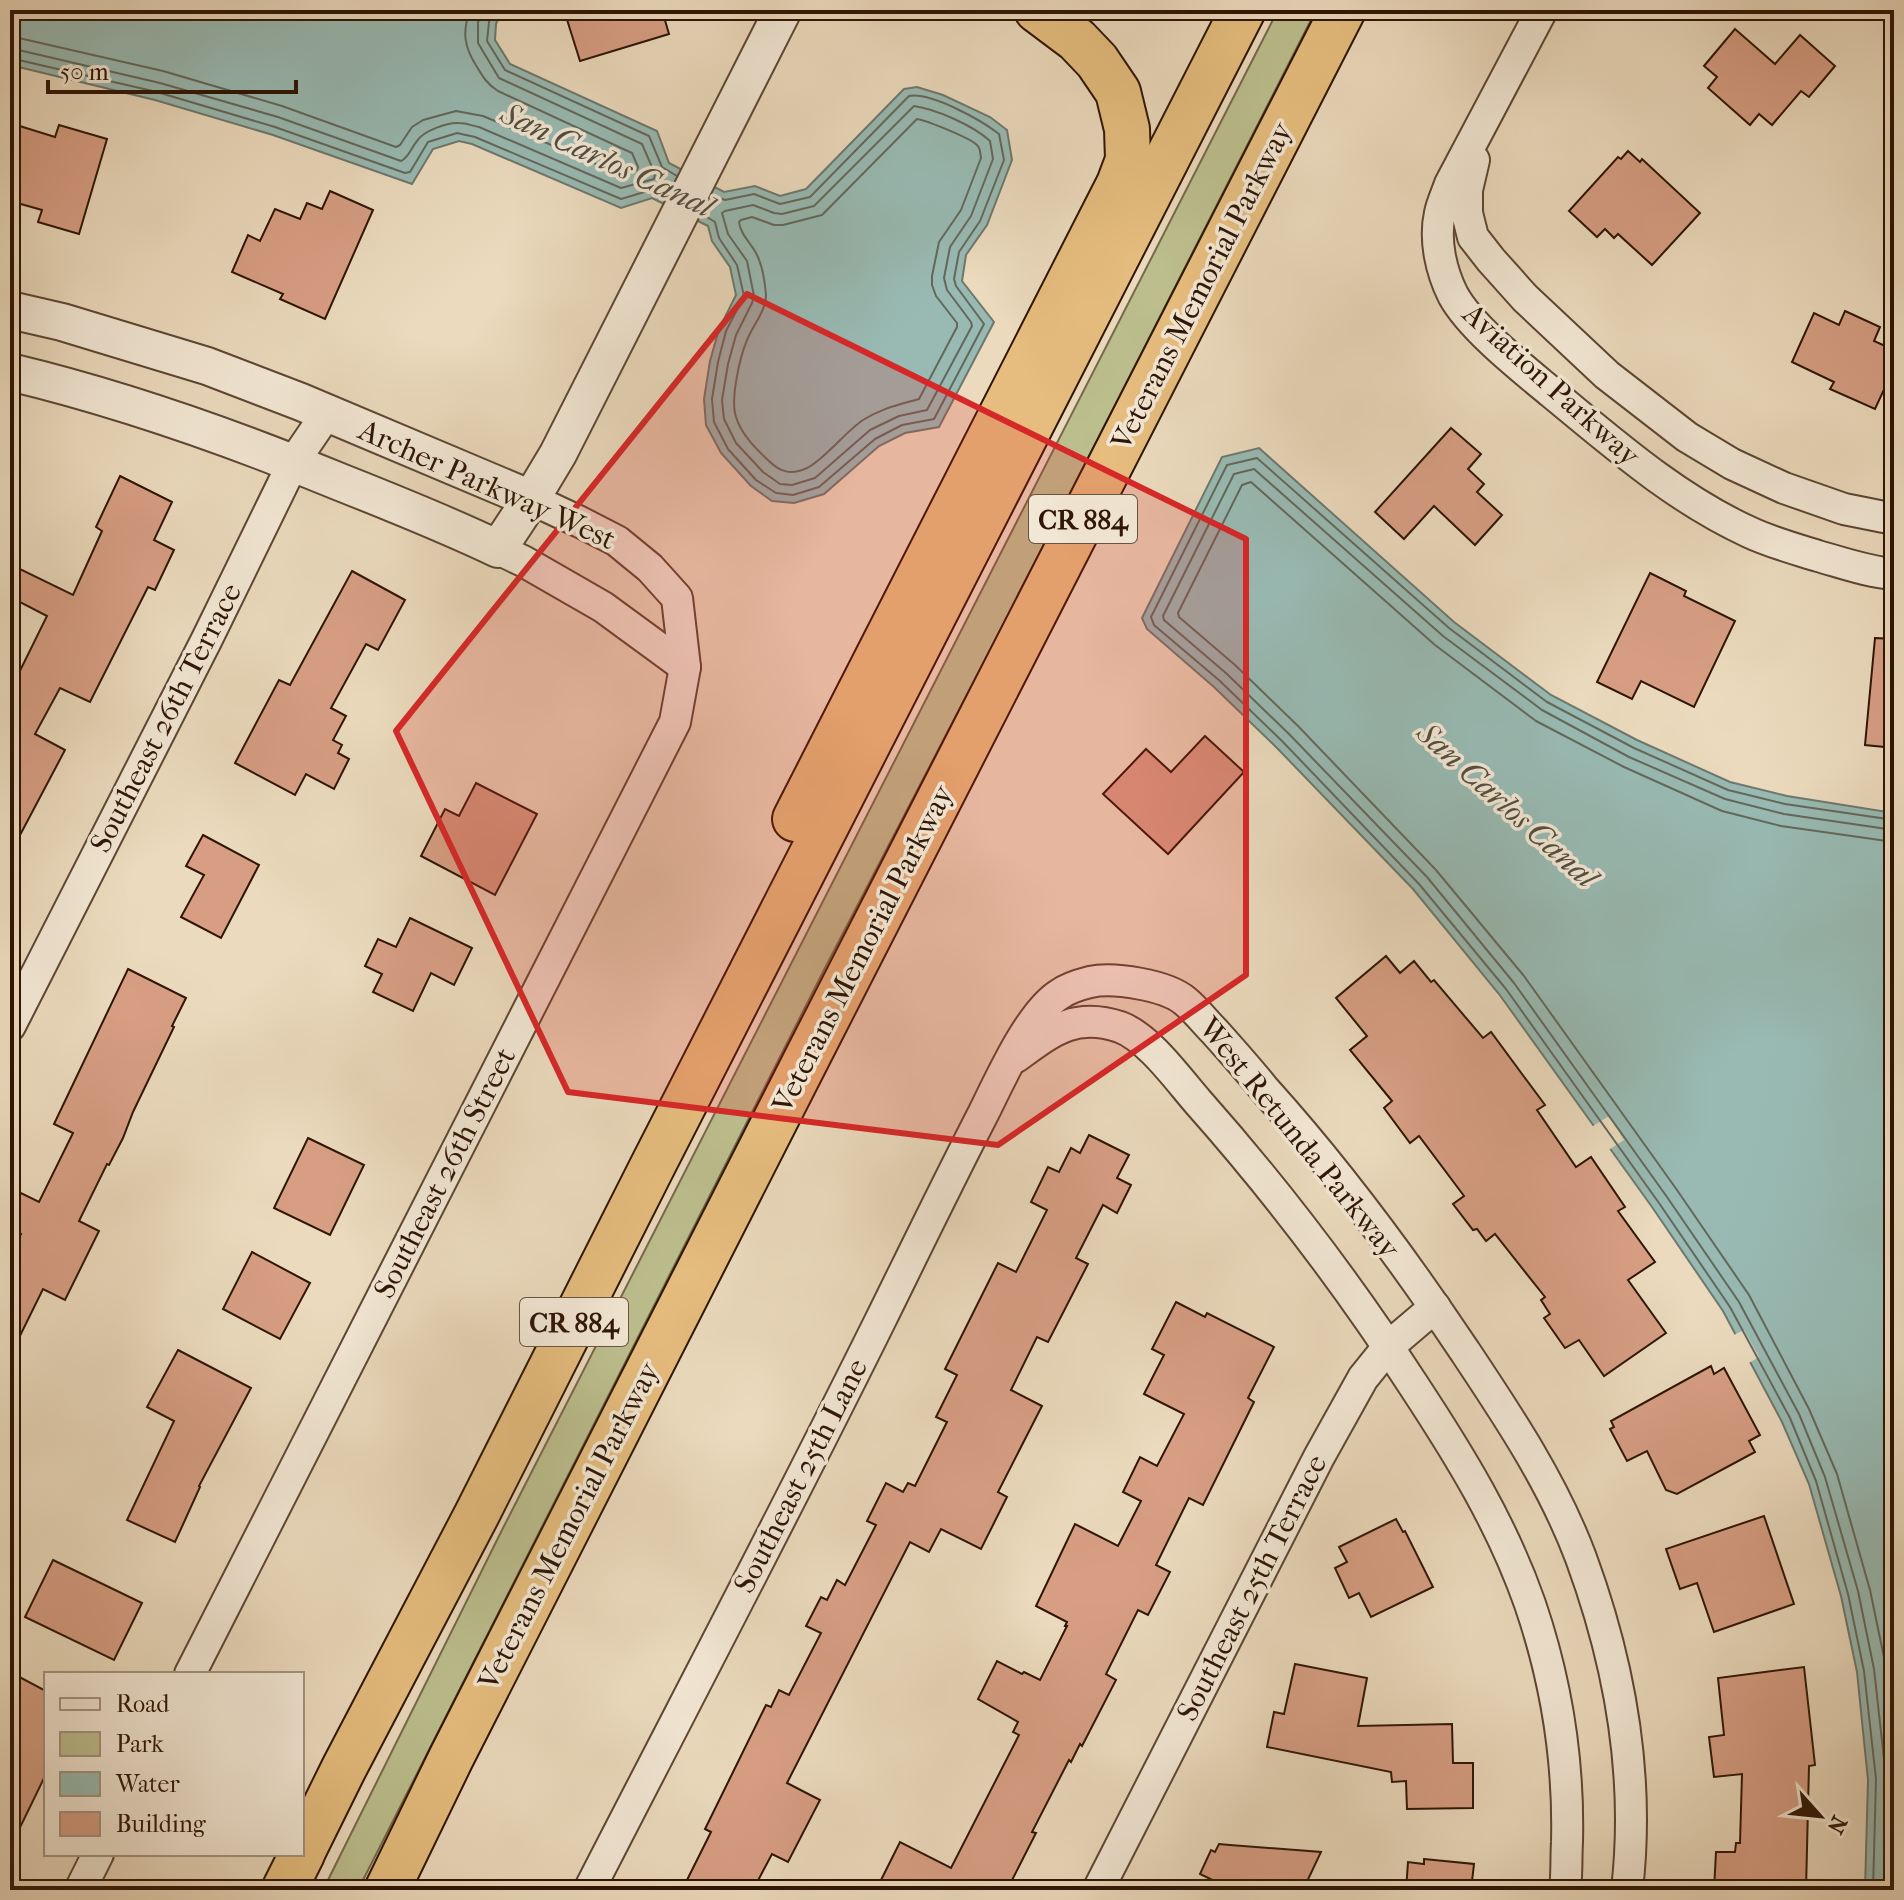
<svg xmlns="http://www.w3.org/2000/svg" width="1904" height="1900" font-family="'IM FELL French Canon',serif">
	<rect width="100%" height="100%" fill="#ebdabd"/>
	<filter id="stains"><feTurbulence type="fractalNoise" baseFrequency=".0025" numOctaves="4"/><feColorMatrix values="0 0 0 0 .2 0 0 0 0 .09 0 0 0 0 .02 0 0 0 .5 -.17"/></filter>
	<radialGradient id="worn" r=".72"><stop offset=".6" stop-color="#630" stop-opacity="0"/><stop offset="1" stop-color="#630" stop-opacity=".3"/></radialGradient>
	<polygon fill="#bcbe8e" stroke="#756a4a" stroke-width="2" points="1278,10 1316,10 1002,627 826,966 358,1890 323,1890 502,1530"/>
	<g fill="#98bab3" stroke="#6e786d" stroke-width="2">
		<polygon points="10,10 502,10 496,24 495,40 510,64 657,131 669,163 724,192 755,186 780,196 806,189 904,89 917,87 943,95 990,117 1007,130 1012,160 987,225 966,255 962,281 994,322 939,427 905,433 879,446 824,494 794,503 772,501 751,486 721,453 706,425 704,399 710,361 719,329 736,295 730,267 712,241 708,226 652,198 621,208 472,144 459,141 433,149 412,184 273,135 155,100 10,65"/>
		<polygon points="1259,448 1454,622 1551,695 1637,740 1730,782 1787,796 1894,813 1894,1890 1865,1890 1868,1780 1857,1672 1841,1596 1809,1484 1782,1422 1723,1311 1652,1207 1499,994 1413,889 1277,748 1214,687 1147,629 1142,618 1222,457"/>
	</g>
	<g fill="#ebdabd">
		<polygon points="1609,1116 1624,1140 1607,1151 1590,1128"/>
		<polygon points="1744,1330 1759,1357 1747,1364 1732,1336"/>
	</g>
	<g fill="none" stroke-linecap="round" stroke-linejoin="round">
		<g stroke="#63685c" stroke-width="2">
			<polyline points="494,10 489,22 487,41 505,70 649,136 662,167 677,176"/>
			<path d="M10,36L163,71L282,106L396,147L400,145L412,127L423,120L456,111L483,116L622,175L637,170L638,167L632,153L498,91C488,85 483,77 477,67C464,47 462,32 470,10"/>
			<path d="M10,48L160,83L278,117L401,161C409,157 411,148 417,141C423,131 448,122 459,123C466,123 473,126 479,127L621,188L654,179L655,174L642,144L499,78L478,43V22L483,10"/>
			<polyline points="10,58 157,92 275,127 405,173 410,172 428,142 457,133 475,137 621,199 651,190 666,196"/>
			<path d="M914,106C936,109 974,126 990,141L993,159L971,216L950,247L944,278L947,290L971,322L972,326L927,410L899,416L870,430L815,478L792,485L780,484L763,472L736,443L724,419L722,400L728,364L736,335L752,303L754,296L747,261L728,234L722,213L725,211L753,205L774,213L782,214L814,206Z"/>
			<path d="M917,119C928,121 970,138 977,145C981,149 980,153 981,158L961,210L939,242L932,276V285L936,296L957,323V327L919,399C898,405 882,408 863,420C845,432 824,460 807,468C792,475 781,473 769,461C756,449 741,434 736,417C730,399 740,357 747,340C753,325 766,311 766,295C765,283 762,264 756,253C751,243 740,234 739,222L741,220L752,217L774,225H783L822,215Z"/>
			<path d="M702,214L715,222L719,238L737,265L744,296L726,331L718,362L712,399L714,422L728,449L756,480L776,493L793,495L819,487L875,439L902,425L934,419L984,324L956,286L954,279L959,252L980,221L1004,160L999,134C981,120 931,92 909,96L810,197L780,204L754,194L725,200L712,195"/>
			<polyline points="1894,842 1781,826 1722,811 1624,767 1536,721 1435,645 1251,482 1242,485 1178,613 1179,617 1235,665 1298,726 1436,870 1524,976 1677,1190 1749,1295 1809,1409 1837,1474 1870,1590 1886,1667 1894,1738"/>
			<polyline points="1873,1890 1876,1779 1864,1671 1848,1594 1816,1481 1790,1418 1730,1307 1659,1203 1506,989 1419,884 1283,742 1220,681 1154,625 1151,617 1227,465 1257,458 1449,628 1547,702 1634,748 1728,790 1785,804 1894,820"/>
			<polyline points="1884,1890 1886,1777 1874,1669 1858,1591 1825,1477 1799,1414 1739,1302 1667,1197 1514,983 1427,877 1290,735 1227,674 1164,620 1163,616 1234,474 1254,469 1443,636 1542,710 1629,757 1725,799 1784,814 1894,830"/>
		</g>
	</g>
	<g fill="#d79e84" stroke="#2e1505" stroke-width="2">
		<polygon points="564,10 662,10 669,34 580,61"/>
		<polygon points="1735,29 1775,64 1800,35 1835,66 1809,97 1801,91 1772,125 1759,114 1750,125 1708,88 1717,77 1704,66"/>
		<polygon points="10,123 55,137 59,125 107,139 79,234 38,222 42,210 10,201"/>
		<polygon points="1628,151 1640,162 1642,159 1700,213 1652,265 1618,234 1614,238 1605,229 1597,237 1569,211 1618,157 1621,159"/>
		<polygon points="330,191 373,210 325,319 280,299 283,294 232,272 248,235 260,241 275,209 300,219 307,203 322,209"/>
		<polygon points="1845,311 1880,327 1874,341 1894,350 1894,368 1875,409 1830,389 1834,382 1792,362 1814,313 1839,325"/>
		<polygon points="1451,428 1481,454 1468,469 1484,484 1477,492 1502,515 1475,545 1434,506 1404,539 1375,512"/>
		<polygon points="120,476 172,502 154,540 174,550 155,590 148,587 90,702 60,688 35,734 65,750 10,854 10,691 47,616 10,597 10,589 20,569 73,595 102,531 96,527"/>
		<polygon points="352,571 405,600 378,650 366,644 331,708 346,716 333,740 342,745 338,753 349,759 334,789 306,774 295,795 235,763 279,680 290,685"/>
		<polygon points="1650,573 1686,591 1684,596 1735,621 1694,707 1641,681 1632,699 1597,682"/>
		<polygon points="1875,638 1894,639 1894,748 1865,745"/>
		<polygon points="1205,736 1244,772 1168,854 1103,794 1146,749 1171,772"/>
		<polygon points="476,783 537,814 495,895 421,856 445,809 459,816"/>
		<polygon points="203,835 259,865 221,938 181,917 204,875 186,866"/>
		<polygon points="410,918 472,948 454,985 431,973 413,1011 373,992 382,974 365,966 378,939 396,947"/>
		<polygon points="1386,956 1400,973 1414,961 1431,982 1434,980 1483,1038 1491,1032 1545,1105 1537,1110 1576,1167 1591,1157 1625,1207 1618,1211 1655,1262 1628,1280 1666,1333 1604,1376 1579,1340 1565,1348 1544,1318 1550,1314 1541,1300 1545,1297 1495,1234 1486,1241 1477,1229 1473,1230 1453,1204 1464,1196 1419,1136 1410,1143 1384,1108 1392,1101 1350,1050 1367,1036 1336,998"/>
		<polygon points="128,969 186,998 172,1026 174,1027 133,1112 123,1138 109,1165 107,1164 79,1221 99,1231 65,1300 43,1289 10,1356 10,1257 21,1234 10,1229 10,1214 21,1193 39,1202 73,1133 54,1124"/>
		<polygon points="1089,1135 1129,1155 1117,1178 1131,1185 1117,1213 1103,1205 1076,1258 1088,1264 1048,1342 1037,1337 1011,1390 1042,1406 998,1492 1007,1497 981,1549 941,1529 929,1552 910,1542 787,1783 820,1800 788,1862 772,1854 753,1890 682,1890 711,1832 705,1829 766,1705 771,1707 779,1690 789,1695 821,1633 806,1626 821,1597 827,1600 837,1580 845,1585 876,1525 867,1521 886,1483 903,1492 908,1483 915,1486 947,1422 936,1417 957,1375 945,1369 998,1263 1016,1272 1047,1210 1031,1202 1048,1167 1059,1172 1071,1148 1080,1153"/>
		<polygon points="308,1138 364,1165 330,1235 274,1208"/>
		<polygon points="252,1252 310,1283 280,1339 223,1309"/>
		<polygon points="1176,1302 1205,1317 1207,1313 1274,1347 1248,1398 1254,1402 1203,1505 1189,1498 1156,1565 1170,1572 1148,1615 1138,1610 1106,1674 1116,1680 1082,1746 1080,1744 1071,1762 1069,1760 1032,1832 1036,1833 1007,1890 876,1890 900,1842 951,1868 1019,1735 1013,1732 1018,1722 978,1699 997,1661 1022,1674 1024,1672 1040,1680 1067,1626 1065,1626 1067,1622 1036,1606 1075,1524 1118,1546 1141,1501 1123,1492 1140,1457 1157,1466 1184,1414 1144,1394 1164,1355 1152,1349"/>
		<polygon points="178,1350 251,1388 199,1486 200,1487 175,1542 127,1520 174,1421 147,1407"/>
		<polygon points="1711,1366 1714,1374 1724,1368 1760,1435 1749,1441 1755,1452 1677,1494 1666,1490 1647,1451 1627,1461 1610,1429 1614,1427 1611,1421"/>
		<polygon points="1764,1516 1794,1604 1714,1632 1697,1583 1680,1589 1666,1549"/>
		<polygon points="1396,1519 1403,1532 1405,1531 1433,1587 1371,1617 1359,1593 1349,1598 1335,1568 1347,1562 1339,1547"/>
		<polygon points="53,1560 142,1603 114,1660 25,1617"/>
		<polygon points="1295,1664 1367,1678 1358,1726 1452,1724 1453,1763 1473,1763 1473,1808 1407,1809 1406,1781 1392,1782 1391,1772 1267,1747 1274,1712 1284,1714"/>
		<polygon points="1804,1667 1815,1765 1809,1766 1806,1890 1714,1890 1716,1852 1735,1852 1736,1843 1740,1843 1742,1774 1714,1777 1709,1737 1724,1735 1718,1678"/>
		<polygon points="10,1672 46,1691 46,1774 10,1848"/>
		<polygon points="1219,1844 1230,1845 1321,1852 1303,1890 1233,1890 1200,1874 1211,1850 1215,1852"/>
		<polygon points="1424,1859 1474,1864 1471,1890 1406,1890 1408,1862 1424,1864"/>
	</g>
	<g fill="none" stroke-linecap="round" stroke-linejoin="round">
		<g stroke="#5d4633" stroke-width="34">
			<g id="minor">
				<path d="M1542,10L1450,184C1447,193 1442,203 1440,213C1434,240 1441,271 1453,295C1471,328 1522,368 1552,393C1614,444 1675,498 1749,532C1770,542 1795,549 1818,556C1843,563 1868,572 1894,574"/>
				<polyline points="1474,160 1467,190 1467,213 1473,237 1491,260 1525,298 1607,375 1687,437 1732,464 1784,488 1844,509 1894,519"/>
				<polyline points="498,549 523,561 603,607 685,667"/>
				<polyline points="10,1026 207,639 293,463 327,413"/>
				<path d="M1016,1057C1052,1031 1074,1012 1120,1027C1148,1037 1178,1079 1198,1102C1277,1191 1349,1286 1414,1386C1460,1456 1502,1524 1530,1604C1556,1680 1569,1761 1567,1842C1566,1858 1567,1874 1565,1890"/>
				<polyline points="190,1674 675,722 685,667 677,598 650,568 617,541 580,522 531,499"/>
				<polyline points="80,1890 98,1854"/>
				<path d="M589,1890C687,1699 787,1509 882,1317C916,1248 949,1180 984,1112C1000,1080 1030,1012 1060,994C1067,989 1082,984 1090,982C1114,977 1166,985 1185,1001C1196,1010 1205,1022 1215,1032C1232,1051 1249,1070 1265,1090C1338,1171 1403,1259 1464,1350C1508,1416 1553,1483 1581,1558C1620,1664 1640,1777 1627,1890"/>
				<polyline points="1098,1890 1319,1457 1363,1378 1388,1347 1435,1307"/>
			</g>
		</g>
		<g stroke="#5d4633" stroke-width="40">
			<g id="tertiary">
				<polyline points="10,310 62,322 207,366 301,402 531,499"/>
				<path d="M10,372C123,399 233,438 340,482C393,503 446,524 498,549L531,499L558,454L783,10"/>
			</g>
		</g>
		<g stroke="#2e1505" stroke-width="48">
			<g id="trunk">
				<polyline points="795,819 1119,184 1128,160 1127,129 1118,92 1097,61 1077,40 1037,10"/>
				<polyline points="302,1853 344,1768 477,1514 651,1169 1243,10"/>
				<polyline points="284,1890 302,1854"/>
				<polyline points="387,1890 451,1758 809,1054 1343,10"/>
			</g>
		</g>
		<use href="#minor" stroke="#f2e7d4" stroke-width="30"/>
		<use href="#tertiary" stroke="#f2e7d4" stroke-width="36"/>
		<use href="#trunk" stroke="#e6bd7e" stroke-width="44"/>
	</g>
	<path fill="#d62828" fill-opacity="0.2" stroke="#d62828" stroke-width="6" stroke-linejoin="round" d="M747,294L1246,539V975L998,1145L568,1092L396,731Z"/>
	<g text-anchor="middle" dominant-baseline="central" stroke-width="7" stroke-linejoin="round" paint-order="stroke">
		<g fill="#f2e7d4" stroke="#695443" stroke-width="2">
			<rect x="1029" y="495" width="108" height="48" rx="6"/>
			<rect x="520" y="1298" width="108" height="48" rx="6"/>
		</g>
		<g font-size="28" font-weight="bold" fill="#2e1505">
			<text x="1083" y="519">CR 884</text>
			<text x="574" y="1322">CR 884</text>
		</g>
		<g font-size="30" fill="#2e1505" stroke="#f2e7d4">
			<text transform="translate(1202 286) rotate(-63)">Veterans Memorial Parkway</text>
			<text transform="translate(1551 385) rotate(42)">Aviation Parkway</text>
			<text transform="translate(487 485) rotate(24)">Archer Parkway West</text>
			<text transform="translate(166 718) rotate(-63)">Southeast 26th Terrace</text>
			<text transform="translate(863 949) rotate(-63)">Veterans Memorial Parkway</text>
			<text transform="translate(1299 1138) rotate(51)">West Retunda Parkway</text>
			<text transform="translate(445 1173) rotate(-63)">Southeast 26th Street</text>
			<text transform="translate(801 1476) rotate(-63)">Southeast 25th Lane</text>
			<text transform="translate(569 1526) rotate(-63)">Veterans Memorial Parkway</text>
			<text transform="translate(1252 1588) rotate(-63)">Southeast 25th Terrace</text>
		</g>
		<g font-size="32" font-style="italic" fill="#534f42" stroke="#f2e7d4">
			<text transform="translate(607 160) rotate(25)">San Carlos Canal</text>
			<text transform="translate(1507 805) rotate(42)">San Carlos Canal</text>
		</g>
	</g>
	<rect width="1904" height="1900" fill="none" stroke="#ebdabd" stroke-width="40"/>
	<rect x="12" y="12" width="1880" height="1876" fill="none" stroke="#2e1505" stroke-width="4"/>
	<rect x="20" y="20" width="1864" height="1860" fill="none" stroke="#2e1505" stroke-width="2"/>
	<rect x="44" y="1672" width="260" height="184" fill="#f2e7d4" stroke="#a49381" stroke-width="2"/>
	<rect x="60" y="1698" width="40" height="12" fill="#f2e7d4" stroke="#a49381" stroke-width="2"/>
	<text x="116" y="1712" font-size="24" fill="#2e1505">Road</text>
	<rect x="60" y="1732" width="40" height="24" fill="#bcbe8e" stroke="#a49381" stroke-width="2"/>
	<text x="116" y="1752" font-size="24" fill="#2e1505">Park</text>
	<rect x="60" y="1772" width="40" height="24" fill="#98bab3" stroke="#a49381" stroke-width="2"/>
	<text x="116" y="1792" font-size="24" fill="#2e1505">Water</text>
	<rect x="60" y="1812" width="40" height="24" fill="#d79e84" stroke="#a49381" stroke-width="2"/>
	<text x="116" y="1832" font-size="24" fill="#2e1505">Building</text>
	<g transform="translate(1820 1816) rotate(117)" stroke="#f2e7d4" stroke-width="6" paint-order="stroke">
	<path d="M0-6L14 30L0 20L-14 30Z" fill="#2e1505"/>
	<text y="-12" font-size="22" font-weight="bold" text-anchor="middle" fill="#2e1505">N</text>
	</g>
	<path d="M48 80v12h248v-12" fill="none" stroke="#2e1505" stroke-width="4"/>
	<text x="60" y="80" font-size="24" fill="#2e1505" stroke="#f2e7d4" stroke-width="6" paint-order="stroke">50 m</text>
	<rect width="100%" height="100%" filter="url(#stains)"/>
	<rect width="100%" height="100%" fill="url(#worn)"/>
</svg>
